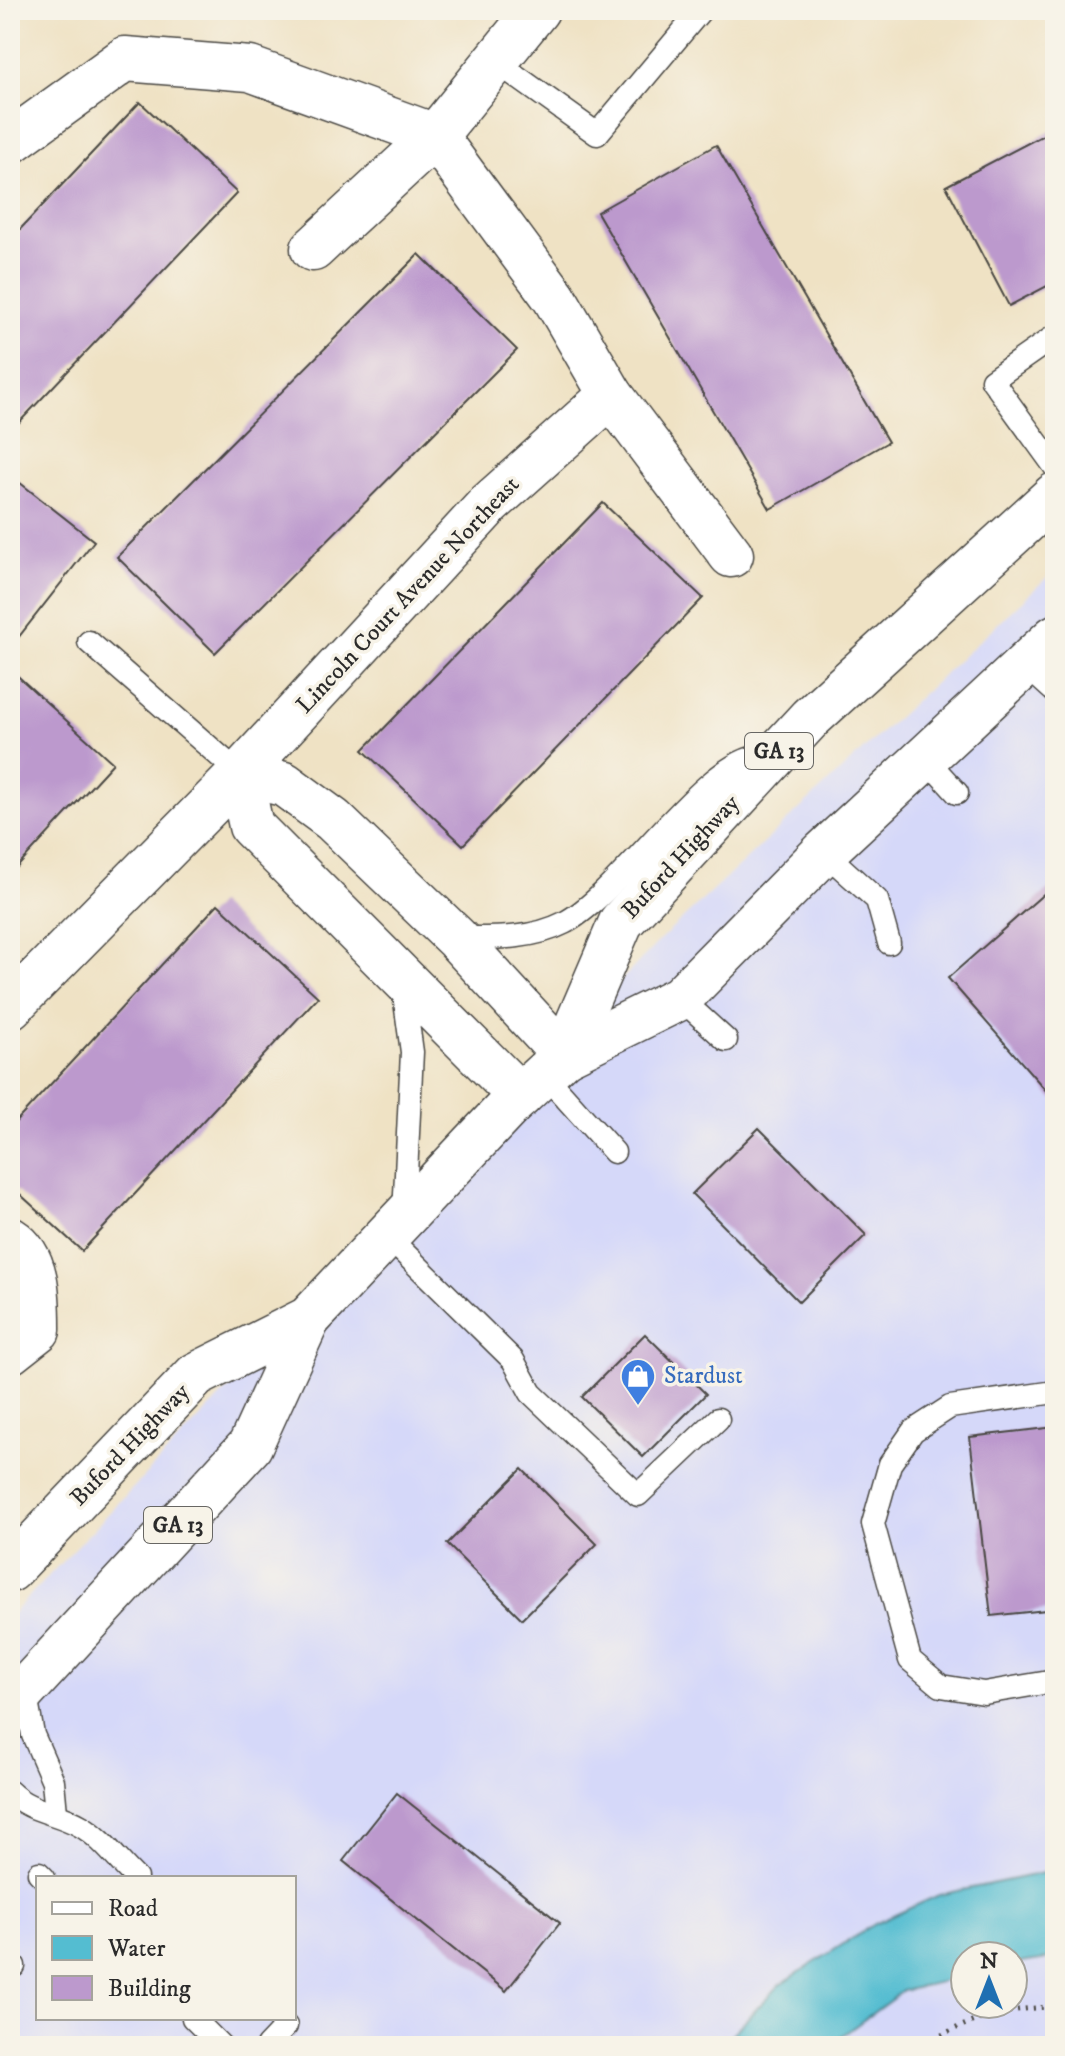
<svg xmlns="http://www.w3.org/2000/svg" width="1065" height="2056" font-family="'IM FELL DW Pica',serif">
	<rect width="100%" height="100%" fill="#f7f3e8"/>
	<filter id="ink" filterUnits="userSpaceOnUse"><feTurbulence type="fractalNoise" baseFrequency=".0125" numOctaves="2"/><feDisplacementMap in="SourceGraphic" scale="16" xChannelSelector="R" yChannelSelector="G"/><feConvolveMatrix kernelMatrix="1 2 1 2 8 2 1 2 1" color-interpolation-filters="sRGB"/></filter>
	<filter id="wash" filterUnits="userSpaceOnUse"><feTurbulence type="fractalNoise" baseFrequency=".006" numOctaves="4" result="noise"/><feDisplacementMap in="SourceGraphic" scale="32" xChannelSelector="R" yChannelSelector="G"/><feGaussianBlur stdDeviation="1.8" result="paint"/><feColorMatrix in="noise" values="0 0 0 0 0 0 0 0 0 0 0 0 0 0 0 0 0 1.4 0 .05"/><feComposite in="paint" operator="in"/></filter>
	<g filter="url(#wash)">
		<rect width="100%" height="100%" fill="#efe2c4"/>
		<path fill="#d5d8f9" fill-rule="evenodd" d="M1055,570V2046H10V1616L659,941ZM38,1878H294V2018H38ZM965,1956H1013V2004H965Z"/>
		<polygon fill="#54bdd1" stroke="#40747e" stroke-width="2" points="1043,1873 1055,1873 1055,1958 1013,1964 1013,1956 965,1956 965,1976 903,1991 828,2046 720,2046 781,1984 875,1924 939,1895"/>
		<g id="blocks">
			<g fill="#bc99cd">
				<polygon points="140,102 237,193 10,432 10,240"/>
				<polygon points="1055,129 1055,282 1009,306 946,186"/>
				<polygon points="716,145 888,442 770,509 597,212"/>
				<polygon points="419,254 517,350 215,653 117,557"/>
				<polygon points="10,475 94,541 10,648"/>
				<polygon points="603,503 703,598 463,845 363,750"/>
				<polygon points="10,669 113,763 10,875"/>
				<polygon points="1055,884 1055,1101 948,978"/>
				<polygon points="218,904 318,997 82,1251 10,1185 10,1128"/>
				<polygon points="759,1128 866,1235 799,1302 692,1194"/>
				<polygon points="645,1334 706,1394 643,1457 582,1397"/>
				<polygon points="1055,1427 1055,1609 991,1616 970,1437"/>
				<polygon points="522,1469 597,1544 522,1619 447,1544"/>
				<polygon points="397,1793 560,1923 506,1991 343,1861"/>
			</g>
		</g>
	</g>
	<g filter="url(#ink)">
		<use href="#blocks" fill-opacity="0" stroke="#484642" stroke-width="2"/>
		<g fill="none" stroke-linecap="round" stroke-linejoin="round">
			<g stroke="#484642" stroke-width="25">
				<g id="lane">
					<polyline points="495,61 597,134 701,10"/>
					<polyline points="1055,336 992,380 1055,467"/>
					<polyline points="89,642 240,774"/>
					<polyline points="1024,664 1055,692"/>
					<polyline points="925,758 957,793"/>
					<polyline points="824,852 877,900 889,943"/>
					<path d="M456,938C491,938 531,940 564,923C620,895 705,759 762,756"/>
					<polyline points="403,987 412,1052 404,1215"/>
					<polyline points="680,998 726,1040"/>
					<polyline points="544,1074 614,1152"/>
					<polyline points="388,1237 513,1360 531,1393 638,1495 718,1419"/>
					<polyline points="1055,1392 950,1407 913,1431 890,1464 873,1524 910,1660 941,1686 984,1693 1055,1681"/>
					<polyline points="25,1690 33,1735 53,1781 56,1813"/>
					<path d="M10,1792C30,1812 57,1812 81,1826C102,1838 119,1862 136,1878"/>
					<polyline points="39,1873 44,1878"/>
					<polyline points="10,1963 14,1966"/>
					<polyline points="193,2018 221,2046"/>
					<polyline points="267,2046 286,2026 278,2018"/>
				</g>
			</g>
			<g stroke="#484642" stroke-width="47">
				<g id="street">
					<polyline points="10,142 125,59 250,69 435,136 554,297 611,395 489,504 240,774 10,1007"/>
					<polyline points="313,249 435,136 537,10"/>
					<polyline points="611,395 731,555"/>
					<polyline points="240,774 284,784 333,820 456,938 564,1055"/>
					<polyline points="240,774 251,826 520,1096"/>
					<path d="M10,1239C39,1257 38,1300 38,1330L10,1352"/>
				</g>
			</g>
			<g stroke="#484642" stroke-width="47">
				<g id="primary">
					<polyline points="564,1055 621,922 810,718 1055,495"/>
					<polyline points="10,1570 196,1375 308,1319 511,1104 564,1055 680,998 824,852 1055,637"/>
					<polyline points="10,1706 250,1446 308,1319"/>
				</g>
			</g>
			<path stroke="#484642" stroke-width="5" stroke-dasharray="2 6" stroke-linecap="butt" d="M920,2046C967,2021 1001,2008 1055,2007"/>
			<use href="#lane" stroke="#fff" stroke-width="22"/>
			<use href="#street" stroke="#fff" stroke-width="44"/>
			<use href="#primary" stroke="#fff" stroke-width="44"/>
		</g>
	</g>
	<defs>
		<g id="shop-pin" transform="scale(1.8)"><path d="M0 17L-7.5 6A9.5 9.5 0 1 1 7.5 6Z" fill="#3f7fe0" stroke="#f7f3e8"/><path d="M-5-2.5h2.3a2.7 3.5 0 0 1 5.4 0H5L5.5 6h-11ZM-1.5-2.5h3a1.5 2.3 0 0 0-3 0Z" fill="#fff"/></g>
	</defs>
	<g fill-rule="evenodd">
		<use href="#shop-pin" x="638" y="1376"/>
	</g>
	<g text-anchor="middle" dominant-baseline="central" stroke-width="7" stroke-linejoin="round" paint-order="stroke">
		<g fill="#f7f3e8" stroke="#686764" stroke-width="2">
			<rect x="745" y="733" width="68" height="36" rx="6"/>
			<rect x="144" y="1507" width="68" height="36" rx="6"/>
		</g>
		<g font-size="22" font-weight="bold" fill="#2b2b2b">
			<text x="779" y="751">GA 13</text>
			<text x="178" y="1525">GA 13</text>
		</g>
		<g font-size="24" fill="#2b2b2b" stroke="#f7f3e8">
			<text transform="translate(408 595) rotate(-47)">Lincoln Court Avenue Northeast</text>
			<text transform="translate(681 857) rotate(-47)">Buford Highway</text>
			<text transform="translate(130 1445) rotate(-46)">Buford Highway</text>
		</g>
		<g font-size="24" fill="#366cbe" stroke="#f7f3e8" text-anchor="start">
			<text x="664" y="1376">Stardust</text>
		</g>
	</g>
	<rect width="1065" height="2056" fill="none" stroke="#f7f3e8" stroke-width="40"/>
	<rect x="36" y="1876" width="260" height="144" fill="#f7f3e8" stroke="#a5a39c" stroke-width="2"/>
	<rect x="52" y="1902" width="40" height="12" fill="#ffffff" stroke="#a5a39c" stroke-width="2"/>
	<text x="108" y="1916" font-size="24" fill="#2b2b2b">Road</text>
	<rect x="52" y="1936" width="40" height="24" fill="#54bdd1" stroke="#a5a39c" stroke-width="2"/>
	<text x="108" y="1956" font-size="24" fill="#2b2b2b">Water</text>
	<rect x="52" y="1976" width="40" height="24" fill="#bc99cd" stroke="#a5a39c" stroke-width="2"/>
	<text x="108" y="1996" font-size="24" fill="#2b2b2b">Building</text>
	<g transform="translate(989 1980)"><circle r="38" fill="#f7f3e8" stroke="#a5a39c" stroke-width="2"/>
	<path d="M0-6L14 30L0 20L-14 30Z" fill="#1f6fb2"/>
	<text y="-12" font-size="22" font-weight="bold" text-anchor="middle" fill="#2b2b2b">N</text>
	</g>
</svg>
